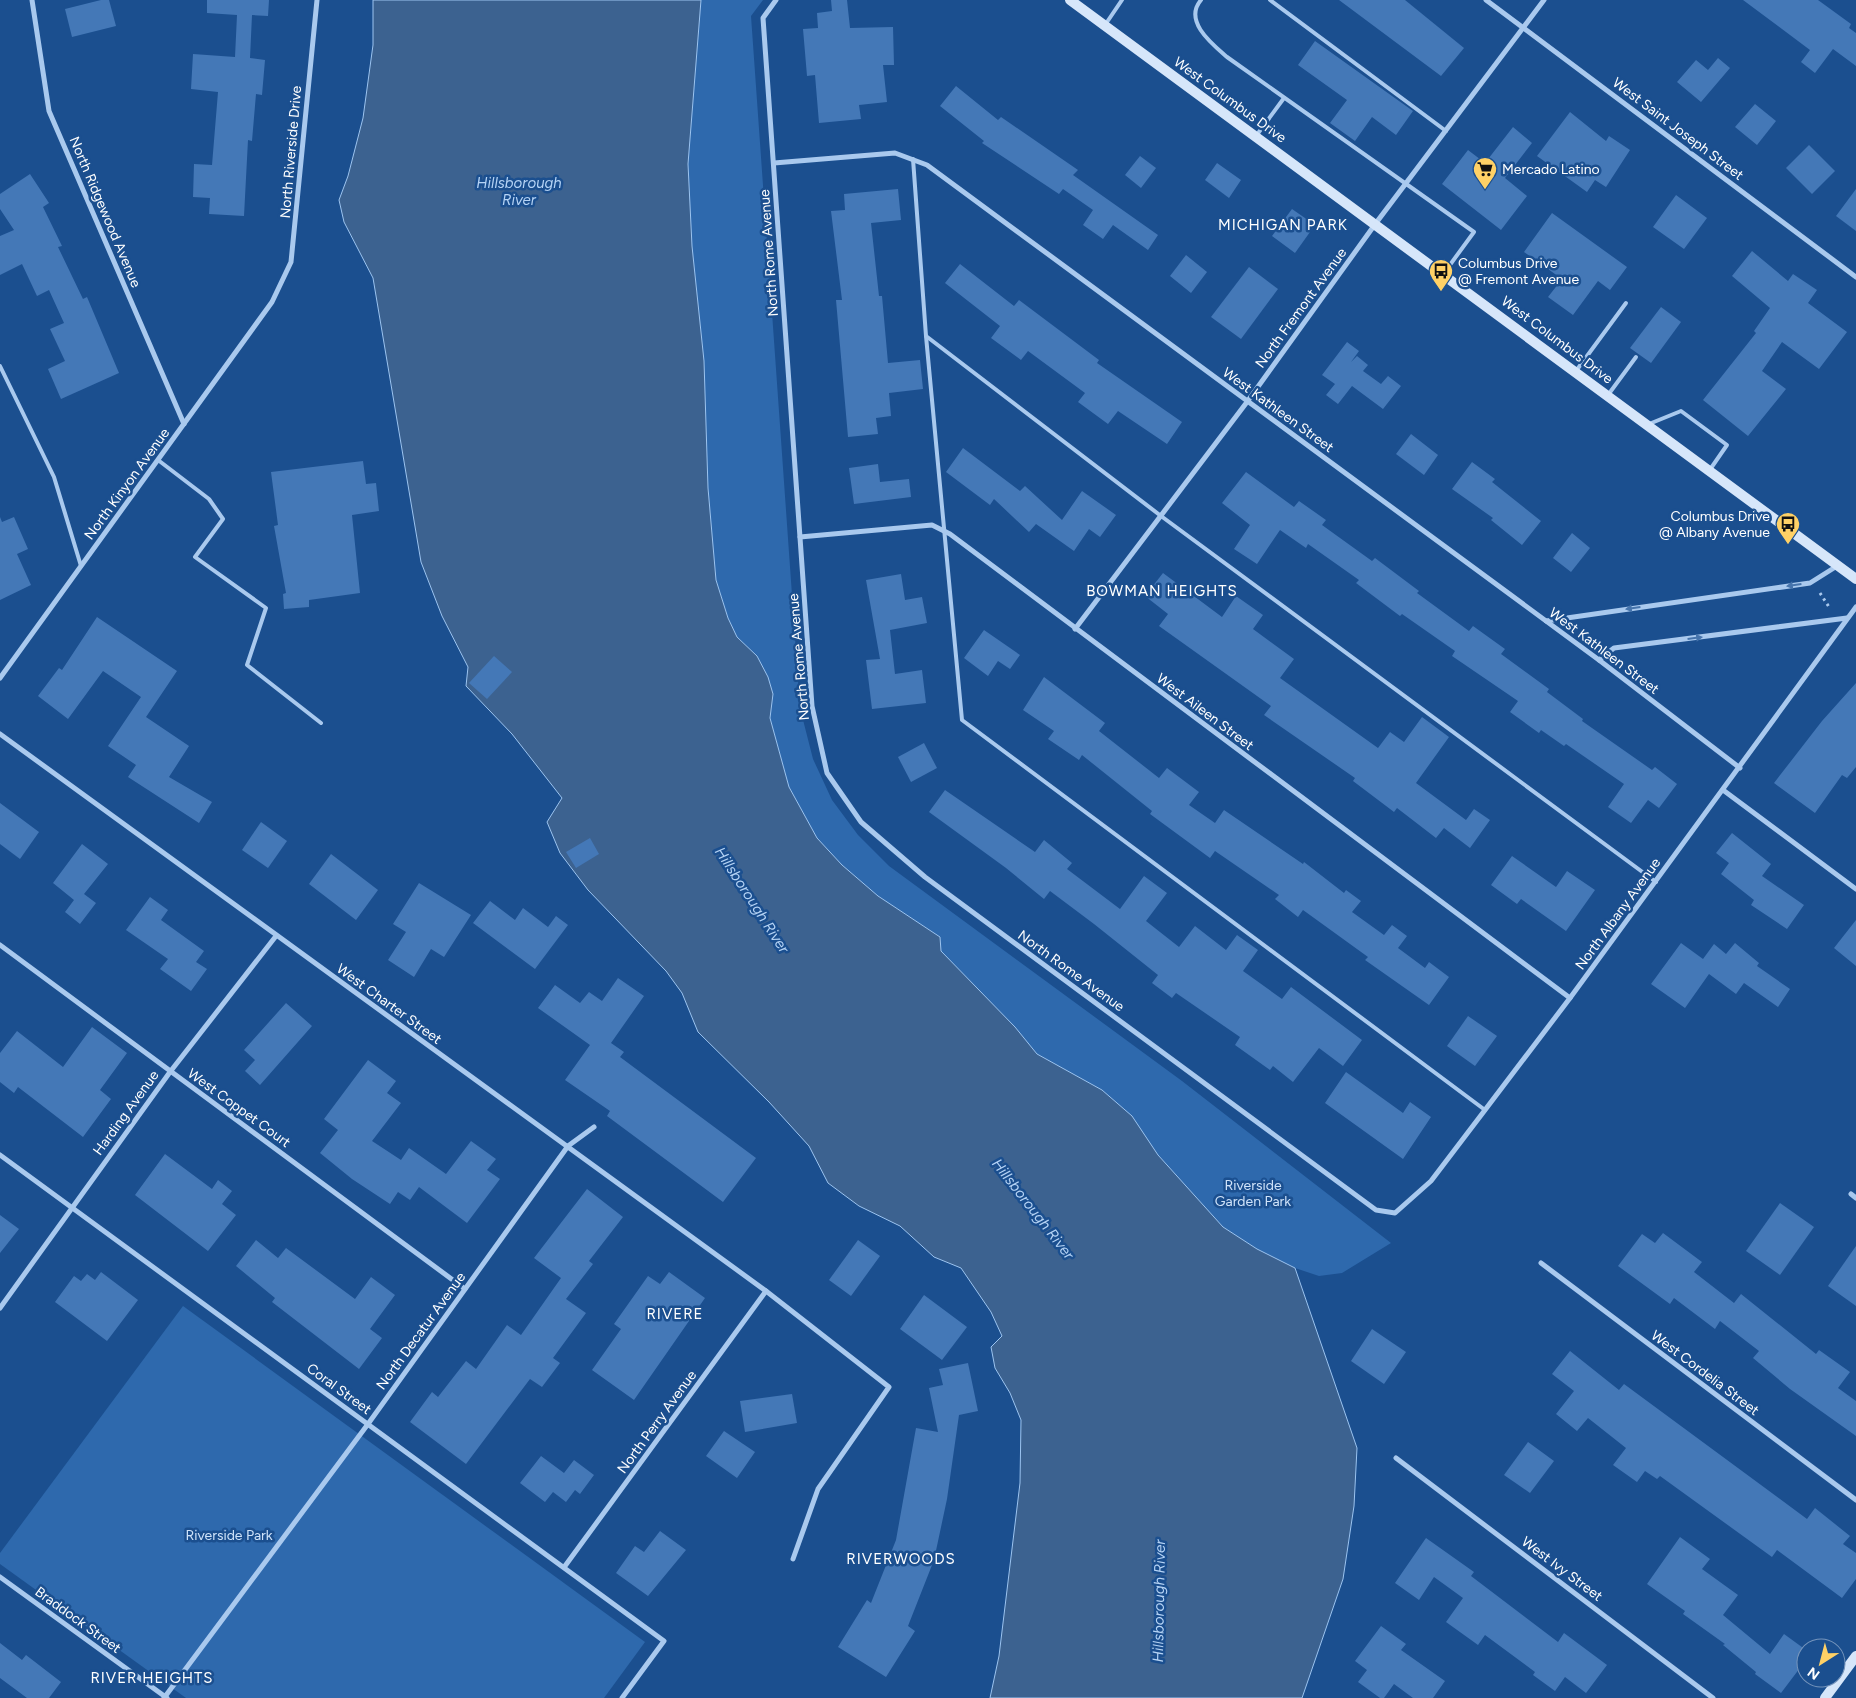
<svg xmlns="http://www.w3.org/2000/svg" width="1856" height="1698" font-family="Figtree,sans-serif">
	<rect width="100%" height="100%" fill="#1b4f8f"/>
	<g fill="#2e69ad">
		<polygon points="701,0 763,0 751,16 800,708 813,759 832,800 858,835 889,866 1182,1081 1391,1243 1342,1273 1319,1276 1295,1268 1257,1249 1223,1227 1158,1155 1131,1116 1102,1090 1037,1054 1015,1027 941,951 940,937 878,896 842,865 817,838 789,787 770,718 773,694 757,656 737,637 728,618 716,580 708,488 704,361 692,246 688,164"/>
		<polygon points="183,1306 645,1642 604,1698 186,1698 0,1564 0,1553"/>
	</g>
	<polygon fill="#3c6290" stroke="#9cc4f0" points="373,0 701,0 688,164 692,246 704,361 708,488 716,580 728,618 737,637 757,656 768,677 773,694 770,718 789,787 817,838 842,865 878,896 940,937 941,951 1015,1027 1037,1054 1102,1090 1132,1116 1158,1155 1223,1227 1257,1249 1295,1268 1357,1448 1354,1506 1343,1579 1302,1698 990,1698 999,1656 1020,1483 1021,1420 1010,1393 995,1368 991,1347 1002,1336 991,1312 961,1268 934,1257 900,1226 859,1206 828,1183 809,1146 769,1102 698,1032 682,993 666,971 588,890 560,853 547,822 562,798 512,734 466,686 468,667 442,616 421,562 373,278 344,222 339,200 348,176 363,118 373,45"/>
	<g fill="#4478b7">
		<polygon points="101,0 109,0 116,26 72,37 65,9"/>
		<polygon points="207,0 269,0 268,16 252,15 250,58 265,60 262,95 256,94 252,141 248,140 244,216 209,214 210,198 193,197 194,164 212,165 218,92 191,89 193,54 235,57 237,15 207,13"/>
		<polygon points="831,0 847,0 850,28 893,27 894,65 883,65 887,102 859,105 861,119 819,123 815,75 807,76 803,29 818,28 817,13 832,11"/>
		<polygon points="1339,0 1405,0 1464,48 1441,76"/>
		<polygon points="1743,0 1818,0 1851,24 1849,28 1856,33 1856,66 1833,49 1815,73 1801,62 1810,50"/>
		<polygon points="1315,41 1413,111 1396,135 1372,117 1355,141 1330,123 1347,100 1298,65"/>
		<polygon points="1718,58 1730,68 1701,102 1677,82 1696,60 1708,70"/>
		<polygon points="956,86 998,120 1001,117 1078,170 1073,175 1158,235 1148,250 1113,225 1103,239 1083,225 1093,210 1063,189 1059,194 982,143 984,141 940,106"/>
		<polygon points="1755,104 1776,121 1757,145 1735,127"/>
		<polygon points="1570,112 1606,141 1609,136 1630,150 1606,187 1595,180 1587,192 1537,156"/>
		<polygon points="1513,127 1532,143 1505,178 1527,196 1501,230 1442,184 1468,150 1485,163"/>
		<polygon points="1809,145 1835,171 1812,194 1786,168"/>
		<polygon points="1140,156 1156,168 1141,188 1125,175"/>
		<polygon points="1217,163 1241,180 1229,198 1205,180"/>
		<polygon points="30,174 49,203 43,207 62,246 58,247 83,299 87,297 119,373 61,399 48,369 65,361 50,329 64,323 49,290 37,296 22,264 0,275 0,236 14,230 0,209 0,194"/>
		<polygon points="898,189 901,220 871,223 879,296 882,296 888,363 920,360 923,389 889,393 891,416 876,418 878,434 848,437 836,300 842,300 831,211 845,210 844,194"/>
		<polygon points="1856,189 1856,231 1836,216"/>
		<polygon points="1676,195 1707,218 1684,249 1653,227"/>
		<polygon points="1292,209 1315,225 1295,253 1272,236"/>
		<polygon points="1552,213 1627,267 1610,290 1598,281 1573,315 1548,297 1562,279 1524,252"/>
		<polygon points="1752,251 1788,281 1793,274 1817,290 1808,303 1847,332 1819,369 1782,342 1762,371 1786,389 1748,436 1703,400 1756,333 1754,331 1770,308 1732,276"/>
		<polygon points="1186,255 1207,272 1191,293 1170,276"/>
		<polygon points="960,264 1014,306 1019,300 1099,360 1097,363 1182,422 1167,444 1118,411 1108,424 1078,402 1085,393 1028,351 1021,360 991,338 1000,326 945,283"/>
		<polygon points="1249,267 1278,289 1241,339 1211,317"/>
		<polygon points="1661,307 1681,322 1651,363 1630,348"/>
		<polygon points="1347,342 1359,351 1351,362 1357,356 1368,365 1363,371 1381,384 1388,376 1401,386 1383,409 1352,386 1338,404 1326,395 1335,384 1322,375"/>
		<polygon points="1411,434 1438,455 1424,475 1396,454"/>
		<polygon points="963,448 1020,491 1025,486 1062,520 1082,491 1116,515 1100,537 1089,529 1074,551 1036,524 1029,532 994,499 990,505 946,472"/>
		<polygon points="363,461 366,484 376,483 379,511 352,515 360,593 309,600 309,607 284,609 283,594 286,593 274,526 278,525 271,472"/>
		<polygon points="1472,462 1495,479 1492,482 1541,521 1522,545 1491,520 1493,518 1452,489"/>
		<polygon points="878,464 880,482 909,479 911,497 854,504 849,468"/>
		<polygon points="1246,472 1294,507 1299,501 1326,520 1322,525 1372,561 1375,558 1419,591 1417,593 1469,631 1473,626 1505,649 1501,654 1549,689 1547,692 1583,719 1582,721 1652,770 1655,767 1677,784 1659,808 1648,800 1631,823 1608,807 1624,784 1566,744 1564,746 1541,730 1539,733 1510,712 1518,701 1452,656 1455,651 1402,614 1400,616 1356,583 1359,580 1308,544 1306,548 1280,530 1257,564 1234,549 1250,525 1222,503"/>
		<polygon points="0,517 2,522 14,517 28,549 17,554 31,585 0,600"/>
		<polygon points="1572,533 1590,548 1571,572 1553,558"/>
		<polygon points="1163,573 1222,617 1236,596 1263,615 1253,629 1294,659 1280,678 1378,748 1390,732 1404,742 1422,717 1449,737 1416,783 1466,820 1474,809 1490,820 1470,848 1444,828 1436,838 1397,808 1394,812 1353,781 1355,778 1264,715 1271,706 1159,626 1168,614 1145,596"/>
		<polygon points="901,574 905,600 922,597 927,623 890,630 895,674 922,670 926,703 872,709 866,660 880,659 866,580"/>
		<polygon points="97,617 177,671 146,717 189,746 169,777 212,802 199,823 128,777 136,765 108,746 141,697 103,671 68,719 38,696 59,668 62,670"/>
		<polygon points="984,630 1020,655 1010,669 998,661 988,676 964,658"/>
		<polygon points="494,656 512,672 487,699 469,683"/>
		<polygon points="1044,677 1105,723 1099,731 1159,778 1167,768 1199,792 1189,805 1215,823 1224,810 1303,864 1304,862 1344,893 1346,890 1361,901 1352,912 1384,935 1392,925 1407,936 1398,948 1425,968 1429,962 1449,977 1429,1005 1365,960 1368,957 1303,910 1298,917 1275,899 1279,895 1215,851 1210,858 1150,814 1152,811 1082,755 1079,760 1048,739 1054,731 1023,710"/>
		<polygon points="1856,683 1856,767 1847,778 1842,775 1815,813 1774,783 1822,721"/>
		<polygon points="924,743 937,768 911,782 898,757"/>
		<polygon points="945,790 1035,852 1044,840 1072,863 1067,869 1120,909 1144,876 1167,893 1146,921 1179,947 1195,926 1226,950 1237,935 1258,950 1243,971 1282,999 1291,987 1362,1040 1343,1066 1319,1048 1293,1082 1273,1066 1270,1070 1235,1045 1240,1037 1176,993 1172,998 1152,983 1158,975 1094,924 1050,891 1044,899 1006,868 929,812"/>
		<polygon points="0,803 39,832 20,859 0,844"/>
		<polygon points="261,822 287,841 268,868 242,850"/>
		<polygon points="1732,833 1771,864 1762,876 1804,905 1787,929 1751,905 1754,900 1721,874 1729,863 1716,853"/>
		<polygon points="590,838 599,854 576,868 566,852"/>
		<polygon points="82,844 108,864 84,894 96,903 80,924 65,912 74,900 53,883"/>
		<polygon points="331,854 378,890 356,920 309,884"/>
		<polygon points="1512,856 1556,887 1567,871 1595,890 1566,931 1521,899 1517,904 1491,885"/>
		<polygon points="419,883 471,915 444,957 431,949 414,977 388,960 406,932 393,924"/>
		<polygon points="150,897 168,910 161,920 204,951 196,962 207,969 191,991 160,969 168,959 126,930"/>
		<polygon points="490,901 515,920 523,908 548,927 556,916 568,925 535,969 473,923"/>
		<polygon points="1856,920 1856,966 1834,948"/>
		<polygon points="1681,943 1703,959 1714,944 1726,954 1735,943 1759,963 1757,966 1790,989 1778,1007 1744,983 1736,994 1709,974 1685,1008 1651,984"/>
		<polygon points="618,978 644,996 611,1043 624,1052 620,1057 756,1158 723,1202 607,1116 610,1111 565,1080 590,1045 538,1008 555,985 580,1003 589,992 602,1001"/>
		<polygon points="286,1003 312,1026 260,1085 245,1071 255,1060 244,1050"/>
		<polygon points="1468,1016 1497,1036 1475,1066 1447,1046"/>
		<polygon points="92,1027 127,1053 100,1090 111,1099 83,1137 18,1087 14,1093 0,1082 0,1053 17,1031 63,1067"/>
		<polygon points="368,1060 396,1081 387,1093 401,1103 372,1141 401,1160 409,1148 446,1174 471,1141 496,1159 487,1170 500,1179 467,1223 419,1187 410,1200 398,1192 390,1204 352,1179 320,1153 338,1130 324,1119"/>
		<polygon points="1346,1072 1403,1113 1410,1102 1431,1117 1403,1159 1325,1103"/>
		<polygon points="165,1154 212,1189 218,1180 232,1191 222,1204 236,1215 208,1251 135,1195"/>
		<polygon points="587,1189 623,1217 589,1261 593,1264 566,1299 586,1313 553,1358 560,1363 542,1387 530,1379 466,1464 410,1422 432,1392 438,1397 466,1361 476,1369 507,1325 521,1335 561,1278 534,1258"/>
		<polygon points="1780,1203 1814,1227 1780,1275 1746,1251"/>
		<polygon points="0,1215 19,1229 0,1253"/>
		<polygon points="1663,1233 1702,1262 1694,1272 1734,1303 1741,1294 1816,1354 1819,1350 1850,1372 1838,1388 1856,1401 1856,1436 1790,1389 1753,1358 1759,1351 1720,1321 1715,1329 1674,1298 1670,1304 1618,1266 1642,1234 1655,1243"/>
		<polygon points="256,1240 278,1258 286,1248 355,1299 371,1277 395,1295 370,1329 382,1338 359,1369 272,1302 275,1298 236,1266"/>
		<polygon points="858,1240 880,1256 851,1296 829,1280"/>
		<polygon points="1856,1246 1856,1306 1828,1286"/>
		<polygon points="101,1272 138,1300 107,1341 55,1302 74,1276 81,1281 87,1274 95,1280"/>
		<polygon points="669,1272 705,1298 634,1400 592,1370 621,1329 614,1324 648,1276 660,1284"/>
		<polygon points="924,1295 967,1327 942,1360 900,1329"/>
		<polygon points="1372,1329 1406,1352 1384,1384 1351,1361"/>
		<polygon points="1570,1351 1619,1390 1624,1384 1807,1519 1815,1508 1850,1536 1843,1544 1856,1553 1856,1579 1842,1598 1777,1550 1772,1557 1660,1476 1657,1479 1645,1471 1637,1482 1613,1465 1626,1448 1588,1418 1577,1431 1556,1414 1574,1391 1552,1374"/>
		<polygon points="968,1363 978,1411 959,1415 947,1499 934,1560 908,1626 915,1631 886,1677 838,1647 867,1600 871,1603 896,1540 916,1428 938,1432 929,1388 943,1385 939,1369"/>
		<polygon points="792,1394 797,1423 745,1432 740,1401"/>
		<polygon points="724,1431 755,1452 737,1478 706,1456"/>
		<polygon points="1528,1442 1554,1461 1530,1493 1504,1475"/>
		<polygon points="541,1456 564,1473 574,1460 594,1475 580,1494 575,1490 566,1502 553,1492 545,1502 520,1483"/>
		<polygon points="660,1531 686,1550 648,1596 616,1573 635,1546 644,1552"/>
		<polygon points="1680,1537 1710,1559 1702,1569 1738,1595 1723,1615 1770,1654 1784,1634 1806,1650 1806,1660 1781,1693 1755,1674 1756,1672 1723,1645 1725,1644 1683,1614 1685,1611 1647,1584"/>
		<polygon points="1426,1538 1474,1572 1471,1576 1558,1642 1564,1633 1607,1665 1586,1693 1565,1677 1555,1691 1533,1675 1535,1672 1485,1635 1478,1645 1446,1622 1463,1598 1434,1577 1419,1600 1395,1583"/>
		<polygon points="1381,1626 1406,1644 1401,1650 1445,1681 1433,1698 1413,1698 1394,1684 1384,1698 1380,1698 1358,1682 1367,1670 1355,1661"/>
		<polygon points="0,1643 22,1660 26,1655 61,1682 49,1698 27,1698 0,1678"/>
	</g>
	<g fill="none" stroke-linecap="round" stroke-linejoin="round">
		<polyline stroke="#a9c9ee" stroke-width="3" stroke-dasharray="2.5 4" stroke-linecap="butt" points="1820,593 1829,607"/>
		<g stroke="#a9c9ee" stroke-width="4">
			<path d="M1201,0C1183,21 1212,44 1227,57L1474,232L1444,273"/>
			<polyline points="1270,0 1446,131"/>
			<polyline points="1105,25 1122,0"/>
			<polyline points="1256,136 1284,98"/>
			<polyline points="913,159 926,336 1161,516 1656,882"/>
			<polyline points="926,336 962,720 1485,1110"/>
			<polyline points="0,366 54,477 81,566"/>
			<polyline points="1576,371 1626,303"/>
			<polyline points="1608,395 1636,357"/>
			<polyline points="1649,424 1681,411 1727,445 1709,471"/>
			<polyline points="158,460 209,499 223,519 195,557 266,608 247,665 321,723"/>
		</g>
		<g stroke="#a9c9ee" stroke-width="5">
			<polyline points="32,0 49,111 184,424"/>
			<polyline points="776,0 763,18 812,706 827,773 861,822 925,877 1376,1210 1395,1213 1431,1181 1485,1110 1570,998 1856,607"/>
			<polyline points="1486,0 1856,277"/>
			<polyline points="774,163 895,153 927,165 1599,660 1740,768"/>
			<polyline points="800,537 932,525 950,534 1570,998"/>
			<polyline points="1546,621 1810,583 1837,566"/>
			<polyline points="1075,629 1247,402 1376,223 1544,0"/>
			<polyline points="1599,660 1614,648 1847,618"/>
			<polyline points="0,678 272,302 291,262 317,0"/>
			<polyline points="0,734 766,1291 889,1387 818,1489 793,1559"/>
			<polyline points="1723,790 1856,889"/>
			<polyline points="0,945 465,1289"/>
			<polyline points="0,1155 664,1641 622,1698"/>
			<polyline points="1851,1194 1856,1198"/>
			<polyline points="1541,1263 1856,1500"/>
			<polyline points="0,1308 170,1072 276,936"/>
			<polyline points="1396,1458 1713,1698"/>
			<polyline points="565,1566 766,1291"/>
			<polyline points="0,1577 167,1698"/>
			<polyline points="164,1698 368,1424 568,1146 594,1127"/>
		</g>
		<g stroke="#d6e6fa" stroke-width="10">
			<polyline points="1070,0 1856,579"/>
			<polyline points="1825,1698 1856,1656"/>
		</g>
	</g>
	<defs><path id="oneway-solid" d="M-6-.8H1V-3.2L6.5 0L1 3.2V.8H-6Z" transform="scale(1.25)"/></defs>
	<g fill="#4674ac">
		<use href="#oneway-solid" transform="translate(1794 585) rotate(172)"/>
		<use href="#oneway-solid" transform="translate(1633 608) rotate(172)"/>
		<use href="#oneway-solid" transform="translate(1695 638) rotate(-7)"/>
	</g>
	<defs>
		<g id="supermarket-pin" transform="scale(1.25)"><path d="M0 17L-7.5 6A9.5 9.5 0 1 1 7.5 6Z" fill="#ffd166" stroke="#1b4f8f"/><path d="M-6-5.5h2.5l.6 2H6L4.5 2H-2.5L-4.4-4H-6ZM-1.5 3.2a1.3 1.3 0 1 0 .1 0ZM3 3.2a1.3 1.3 0 1 0 .1 0Z" fill="#111"/></g>
		<g id="bus-pin" transform="scale(1.25)"><path d="M0 17L-7.5 6A9.5 9.5 0 1 1 7.5 6Z" fill="#ffd166" stroke="#1b4f8f"/><path d="M-5-6H5V4H4V6H2V4H-2V6H-4V4H-5ZM-3.5-4V0h7V-4ZM-3.5 1.2v1.5H-2V1.2ZM2 1.2v1.5H3.5V1.2Z" fill="#111"/></g>
	</defs>
	<g fill-rule="evenodd">
		<use href="#supermarket-pin" x="1485" y="169"/>
		<use href="#bus-pin" x="1441" y="271"/>
		<use href="#bus-pin" x="1788" y="524"/>
	</g>
	<g text-anchor="middle" dominant-baseline="central" stroke-width="5" stroke-linejoin="round" paint-order="stroke">
		<g font-size="14" fill="#fff" stroke="#1b4f8f">
			<text transform="translate(1230 100) rotate(36)">West Columbus Drive</text>
			<text transform="translate(1678 129) rotate(37)">West Saint Joseph Street</text>
			<text transform="translate(291 152) rotate(-85)">North Riverside Drive</text>
			<text transform="translate(105 212) rotate(67)">North Ridgewood Avenue</text>
			<text transform="translate(769 253) rotate(-94)">North Rome Avenue</text>
			<text transform="translate(1301 308) rotate(-54)">North Fremont Avenue</text>
			<text transform="translate(1557 340) rotate(37)">West Columbus Drive</text>
			<text transform="translate(1278 410) rotate(36)">West Kathleen Street</text>
			<text transform="translate(127 484) rotate(-54)">North Kinyon Avenue</text>
			<text transform="translate(1604 651) rotate(37)">West Kathleen Street</text>
			<text transform="translate(799 657) rotate(-95)">North Rome Avenue</text>
			<text transform="translate(1205 712) rotate(37)">West Aileen Street</text>
			<text transform="translate(1618 914) rotate(-54)">North Albany Avenue</text>
			<text transform="translate(1071 971) rotate(36)">North Rome Avenue</text>
			<text transform="translate(389 1004) rotate(36)">West Charter Street</text>
			<text transform="translate(239 1108) rotate(36)">West Coppet Court</text>
			<text transform="translate(126 1113) rotate(-54)">Harding Avenue</text>
			<text transform="translate(421 1331) rotate(-54)">North Decatur Avenue</text>
			<text transform="translate(1705 1373) rotate(37)">West Cordelia Street</text>
			<text transform="translate(339 1389) rotate(36)">Coral Street</text>
			<text transform="translate(657 1422) rotate(-54)">North Perry Avenue</text>
			<text transform="translate(1562 1569) rotate(37)">West Ivy Street</text>
			<text transform="translate(78 1620) rotate(36)">Braddock Street</text>
		</g>
		<g font-size="14" fill="#fff" stroke="#1b4f8f" text-anchor="start">
			<text x="1502" y="169">Mercado Latino</text>
			<text x="1458" y="263">Columbus Drive<tspan x="1458" dy="16">@ Fremont Avenue</tspan></text>
			<text x="1770" y="516" text-anchor="end">Columbus Drive<tspan x="1770" dy="16">@ Albany Avenue</tspan></text>
		</g>
		<g font-size="14" fill="#cfe3fa" stroke="#1b4f8f">
			<text x="1253" y="1185">Riverside<tspan x="1253" dy="16">Garden Park</tspan></text>
			<text x="229" y="1535">Riverside Park</text>
		</g>
		<g font-size="15" font-style="italic" fill="#b5d3f5" stroke="#1b4f8f">
			<text x="519" y="183">Hillsborough<tspan x="519" dy="17">River</tspan></text>
			<text transform="translate(752 900) rotate(57)">Hillsborough River</text>
			<text transform="translate(1033 1209) rotate(52)">Hillsborough River</text>
			<text transform="translate(1159 1601) rotate(-89)">Hillsborough River</text>
		</g>
		<g font-size="15" letter-spacing="1" fill="#fff" stroke="#1b4f8f">
			<text x="1283" y="225">MICHIGAN PARK</text>
			<text x="1162" y="591">BOWMAN HEIGHTS</text>
			<text x="675" y="1314">RIVERE</text>
			<text x="901" y="1559">RIVERWOODS</text>
			<text x="152" y="1678">RIVER HEIGHTS</text>
		</g>
	</g>
	<g transform="translate(1821 1663) rotate(216)"><circle r="24" fill="#1b4f8f" stroke="#7695bc"/>
	<path d="M0-4L9 19L0 12L-9 19Z" fill="#ffd166"/>
	<text y="-8" font-size="14" font-weight="bold" text-anchor="middle" fill="#ffffff">N</text>
	</g>
</svg>
